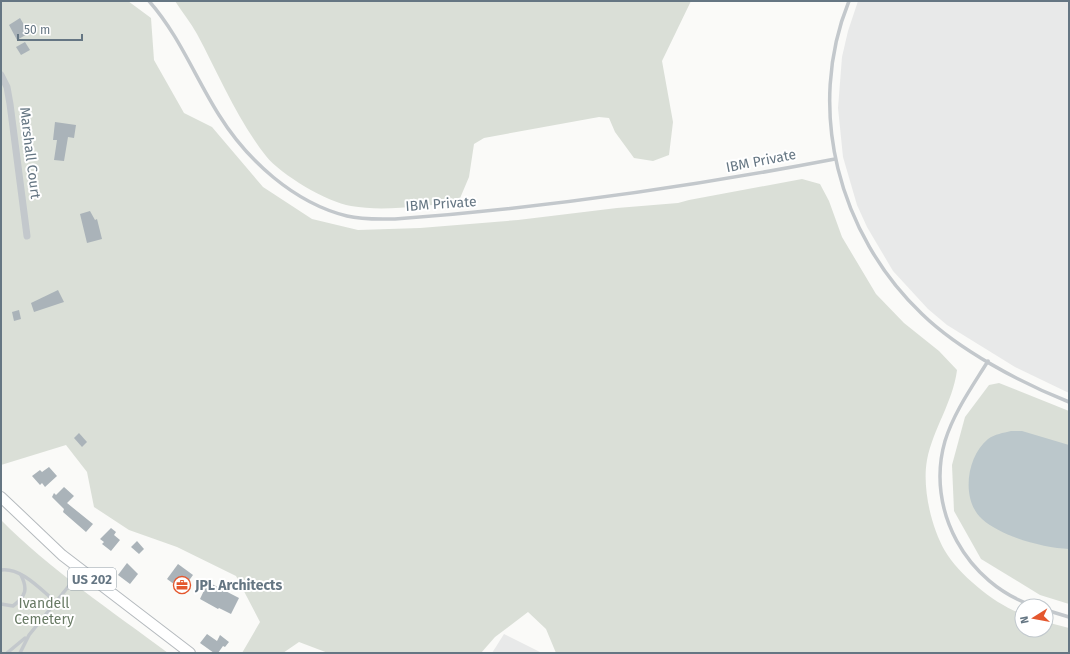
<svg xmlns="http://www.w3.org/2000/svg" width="1070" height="654" font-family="'Fira Sans',sans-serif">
	<rect width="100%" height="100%" fill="#fafaf8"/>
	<g fill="#e8e9e9">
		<polygon points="858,1 1069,1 1069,393 1015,367 947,325 928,309 893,271 867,227 857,205 843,157 838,108 842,57 848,31"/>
		<polygon points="504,634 542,653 492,653"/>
	</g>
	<g fill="#dadfd7">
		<path d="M1,1H128L151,18L154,60L184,113L212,127L263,187L312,219L358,230L420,228L518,220L617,208L678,203L689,200L802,179L820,184L829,201L842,237L876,294L904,323L939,351L957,370C953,402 933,429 927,460C922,487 931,527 945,551C959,575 996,605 1022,614V630H1046V622L1069,628V653H556L546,629L528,612L495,637L481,653H328L299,642L283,653H242L260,622L236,576L177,547L129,530L94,507L87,472L66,445L1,465Z"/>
		<path d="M175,1H691L662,61L673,122L669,155L653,161L634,158L615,132L609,118L599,117L484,138L474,144L469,177L458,203C423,205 385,212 351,206C327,202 281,175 266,156C237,119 219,75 197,34C191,23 182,12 175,1Z"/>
		<polygon points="999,383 1069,411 1069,604 1040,595 981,559 954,511 952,465 965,417 989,385"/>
		<path d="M1,520C48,568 113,612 168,653H1Z"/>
	</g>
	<path fill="#bbc7cb" d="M1011,431H1022L1069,445V549C1044,548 1002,537 982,519C961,500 966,457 988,439C995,434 1003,433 1011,431Z"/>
	<g fill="#aab3b9">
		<polygon points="20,18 29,33 17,40 9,25"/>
		<polygon points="25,42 30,50 21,55 16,47"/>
		<polygon points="55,122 76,125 74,138 68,137 64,161 54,160 57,140 53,140"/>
		<polygon points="90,211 95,220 97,219 102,239 87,243 80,214"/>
		<polygon points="58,290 64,302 34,312 31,303"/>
		<polygon points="19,310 21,319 14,321 12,312"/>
		<polygon points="79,433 87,442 82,447 74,438"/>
		<polygon points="49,467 57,476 45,487 42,483 40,485 32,476 40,470 42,472"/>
		<polygon points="64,487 74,496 67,503 93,524 86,532 63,512 64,509 52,497 54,493 56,495"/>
		<polygon points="111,528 116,532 114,535 120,540 111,551 102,544 104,542 100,539"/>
		<polygon points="137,541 144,549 139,554 131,547"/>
		<polygon points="127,563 138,574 130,584 118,575"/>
		<polygon points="178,564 193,575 182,590 167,579"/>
		<polygon points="208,582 239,598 231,614 219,608 218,609 200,599"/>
		<polygon points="207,634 217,641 220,635 229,642 225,647 223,646 218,653 214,653 200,643"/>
	</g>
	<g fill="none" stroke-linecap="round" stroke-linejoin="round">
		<g stroke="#b5babe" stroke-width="12">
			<polyline id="primary" points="1,497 62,555 190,653"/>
		</g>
		<g stroke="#c3c8cc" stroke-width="3.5">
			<path d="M149,1C179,35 195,77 219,115C247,160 294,203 347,216C363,220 379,219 395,219C543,208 689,187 835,159"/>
			<path d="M849,1C805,109 839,235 922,314C959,350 1021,383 1069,402"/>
			<path d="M988,361C972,387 954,412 945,441C925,510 967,584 1034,606"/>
			<path d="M1,570C21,567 41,590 56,602"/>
			<path d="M1,604L13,606C26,596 28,589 21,575"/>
			<polyline points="1046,610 1069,617"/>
			<polyline points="7,653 25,638"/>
			<polyline points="20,653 29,635 81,571"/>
		</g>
		<polyline stroke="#c3c8cc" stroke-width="7" points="1,75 7,87 10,104 27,236"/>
		<use href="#primary" stroke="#fff" stroke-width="10"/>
	</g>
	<defs>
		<g id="office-ring" transform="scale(0.9)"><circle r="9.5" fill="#fff" stroke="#e4572e" stroke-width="1.5"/><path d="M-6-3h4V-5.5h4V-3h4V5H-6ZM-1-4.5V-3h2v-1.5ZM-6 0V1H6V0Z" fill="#e4572e"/></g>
	</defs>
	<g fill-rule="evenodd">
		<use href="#office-ring" x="182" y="585"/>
	</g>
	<g text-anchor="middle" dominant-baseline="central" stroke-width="4" stroke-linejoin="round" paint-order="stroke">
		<rect fill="#fff" stroke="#939fa8" stroke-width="1" x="68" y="568" width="48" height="22" rx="3"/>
		<g font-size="13" font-weight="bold" fill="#657683">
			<text x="92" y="579">US 202</text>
		</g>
		<g font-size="14" fill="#657683" stroke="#fff">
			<text transform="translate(30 153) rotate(83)">Marshall Court</text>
			<text transform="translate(761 161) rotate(-11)">IBM Private</text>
			<text transform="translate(441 204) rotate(-4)">IBM Private</text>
		</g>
		<g font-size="14" font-weight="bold" fill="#657683" stroke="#fff" text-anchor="start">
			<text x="195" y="585">JPL Architects</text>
		</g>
		<g font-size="14" fill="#687a64" stroke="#fff">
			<text x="44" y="603">Ivandell<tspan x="44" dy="16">Cemetery</tspan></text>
		</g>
	</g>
	<rect width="1070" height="654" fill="none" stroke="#657683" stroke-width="4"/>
	<g transform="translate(1034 618) rotate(259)"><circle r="19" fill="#ffffff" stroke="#c1c8cd"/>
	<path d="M0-3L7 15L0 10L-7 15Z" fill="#e4572e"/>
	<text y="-6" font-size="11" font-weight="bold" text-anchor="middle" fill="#657683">N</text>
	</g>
	<path d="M18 34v6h64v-6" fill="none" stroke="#657683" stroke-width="2"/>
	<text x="24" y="34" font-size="12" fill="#657683" stroke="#ffffff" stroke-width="3" paint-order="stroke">50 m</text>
</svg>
